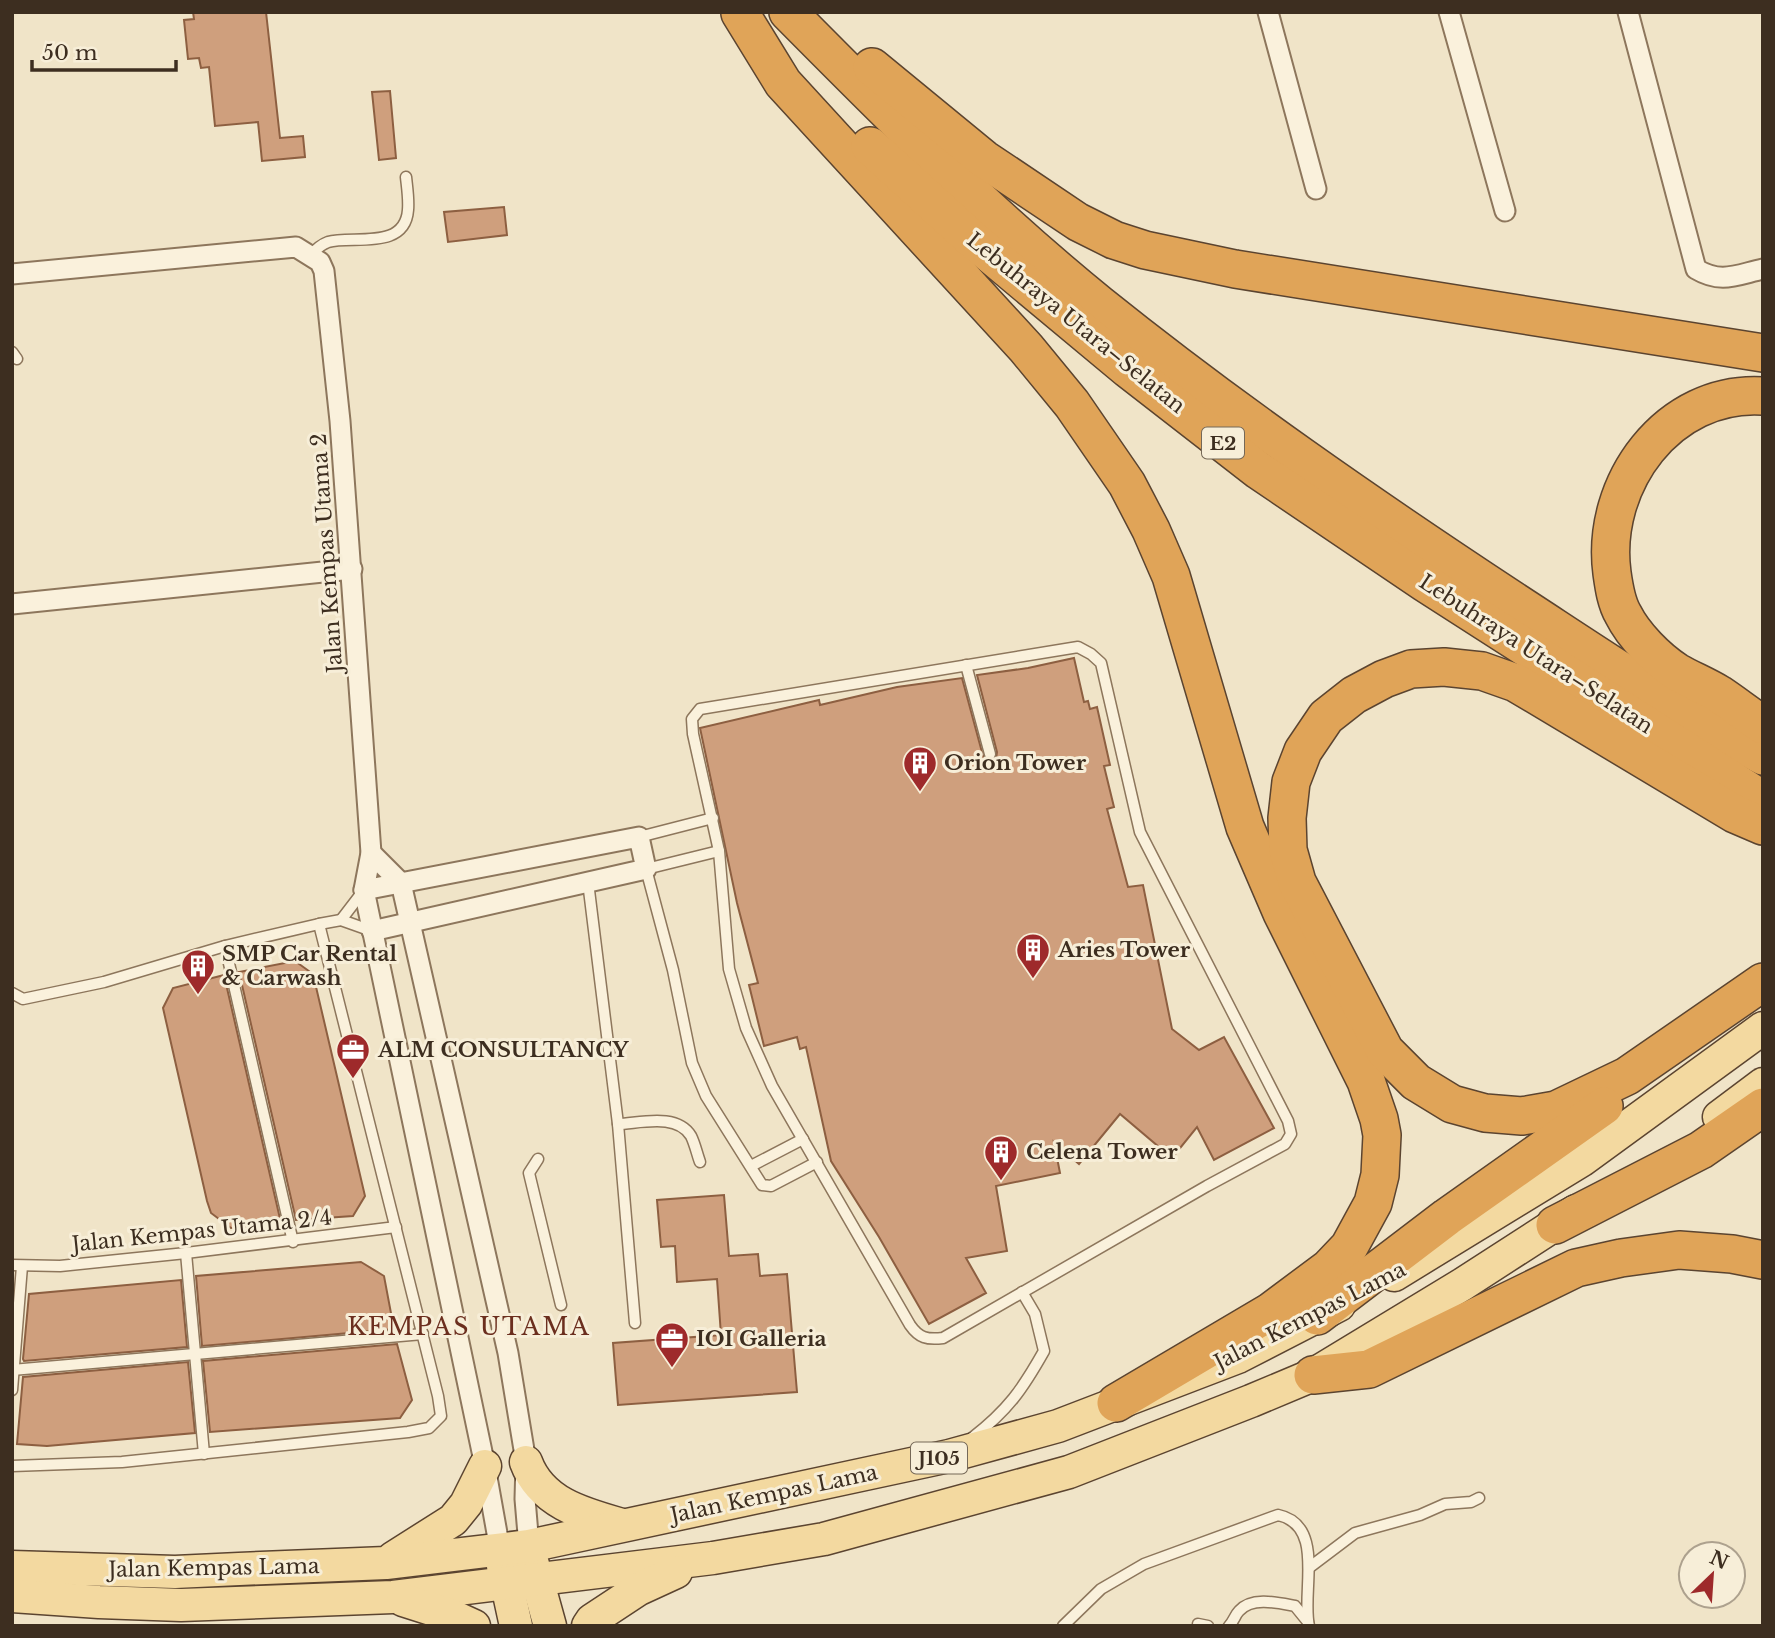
<svg xmlns="http://www.w3.org/2000/svg" width="1775" height="1638" font-family="'Libre Baskerville',serif">
	<rect width="100%" height="100%" fill="#f0e4c8"/>
	<g fill="#cf9f7d" stroke="#8d5f41" stroke-width="2">
		<polygon points="193,12 266,12 280,138 303,136 305,157 262,161 258,122 215,126 209,67 201,68 199,58 188,59 184,20 194,19"/>
		<polygon points="390,91 396,158 379,160 372,92"/>
		<polygon points="504,207 507,235 448,242 444,212"/>
		<polygon points="1074,658 1084,702 1088,701 1090,709 1097,707 1110,765 1104,766 1114,807 1107,809 1128,887 1143,885 1172,1029 1199,1050 1224,1037 1274,1128 1214,1160 1197,1127 1172,1158 1120,1114 1079,1164 1054,1142 1060,1173 996,1186 1007,1251 966,1258 986,1293 929,1324 879,1237 831,1161 806,1047 800,1049 797,1037 764,1046 749,985 758,983 737,903 700,728 819,700 820,705 897,687 962,678 983,756 985,760 991,761 996,759 997,752 977,675 1028,668"/>
		<polygon points="295,961 313,974 365,1196 353,1216 296,1220 239,972"/>
		<polygon points="224,975 281,1223 231,1228 211,1213 207,1201 163,1008 173,988"/>
		<polygon points="724,1195 729,1256 758,1254 760,1276 787,1274 797,1392 618,1405 613,1343 721,1335 717,1279 677,1282 675,1246 661,1247 657,1200"/>
		<polygon points="361,1262 384,1276 394,1329 202,1346 196,1276"/>
		<polygon points="181,1280 187,1347 24,1361 23,1359 29,1294"/>
		<polygon points="397,1344 412,1400 400,1418 210,1432 203,1361"/>
		<polygon points="188,1362 195,1433 47,1446 17,1444 23,1377"/>
	</g>
	<g fill="none" stroke-linecap="round" stroke-linejoin="round">
		<g stroke="#8d765c" stroke-width="13">
			<g id="service">
				<path d="M311,255C316,249 320,245 328,242C352,235 405,251 408,210C409,199 407,187 406,177"/>
				<polyline points="12,352 17,359"/>
				<path d="M1078,647L1091,654L1101,663L1140,832L1288,1121L1291,1134L1285,1144L1207,1186L943,1338C927,1340 919,1338 910,1325L772,1086L746,1028L729,969L719,851L693,734L692,719L700,709Z"/>
				<polyline points="966,665 990,754"/>
				<polyline points="639,837 713,818"/>
				<polyline points="719,851 646,869 673,970 692,1063 706,1096 762,1185 771,1186 817,1162"/>
				<polyline points="588,882 618,1124 635,1323"/>
				<polyline points="341,920 364,890"/>
				<polyline points="225,946 293,1242"/>
				<polyline points="12,993 23,999 104,982 225,946 319,924 341,920 372,931"/>
				<path d="M618,1124C641,1123 677,1113 691,1136C695,1144 697,1154 700,1162"/>
				<polyline points="538,1159 529,1173 561,1305"/>
				<polyline points="751,1166 803,1139"/>
				<polyline points="186,1253 204,1454"/>
				<polyline points="12,1265 60,1266 186,1253 396,1227"/>
				<polyline points="12,1370 423,1334"/>
				<polyline points="12,1390 22,1266"/>
				<path d="M972,1438C1008,1410 1022,1390 1044,1351L1035,1314L1022,1292"/>
				<polyline points="12,1466 122,1462 408,1432 429,1428 441,1416 438,1396 319,924"/>
				<polyline points="1310,1567 1355,1533 1420,1515 1445,1504 1471,1502 1479,1498"/>
				<polyline points="1198,1624 1208,1626"/>
				<path d="M1063,1626L1101,1589L1144,1564L1278,1515C1326,1525 1301,1593 1309,1626"/>
				<path d="M1229,1626C1234,1621 1235,1615 1239,1611C1252,1596 1279,1603 1295,1606L1308,1622"/>
			</g>
		</g>
		<g stroke="#8d765c" stroke-width="23">
			<g id="minor">
				<polyline points="1268,12 1316,189"/>
				<polyline points="1449,12 1505,211"/>
				<path d="M1628,12L1696,269C1721,284 1736,275 1763,269"/>
				<polyline points="12,274 296,247 320,262 324,271 340,421 371,853 364,890 485,1466 500,1550"/>
				<polyline points="12,604 352,569"/>
				<polyline points="371,853 401,883"/>
				<polyline points="401,883 508,1353 526,1462 525,1499 529,1546"/>
				<polyline points="364,890 639,837 646,869 372,931"/>
			</g>
		</g>
		<g stroke="#5b4430" stroke-width="35">
			<g id="primary">
				<polyline points="1719,1117 1763,1084"/>
				<polyline points="1394,1275 1582,1160 1763,1028"/>
				<path d="M526,1462C541,1503 583,1514 622,1525"/>
				<polyline points="393,1558 453,1520 466,1504 485,1466"/>
				<polyline points="532,1561 550,1626"/>
				<polyline points="503,1566 516,1626"/>
				<polyline points="12,1567 175,1572 239,1569 386,1563 529,1546 949,1456 1058,1426 1238,1357 1339,1305"/>
				<polyline points="12,1596 99,1602 181,1605 393,1597 713,1558 824,1539 1069,1472 1251,1401 1313,1375 1463,1284 1576,1211"/>
				<polyline points="403,1600 450,1615 474,1626"/>
				<polyline points="588,1626 592,1620 639,1589 676,1572"/>
			</g>
		</g>
		<g stroke="#5b4430" stroke-width="40">
			<g id="motorway">
				<path d="M788,12C888,113 988,214 1099,304C1231,410 1370,506 1511,599C1594,653 1676,709 1763,756"/>
				<polyline points="740,13 783,83 1026,348 1072,404 1127,484 1151,530 1171,576 1245,827 1282,913 1366,1081 1379,1119 1382,1135 1380,1175 1373,1203 1349,1247 1329,1268 1270,1312 1116,1403"/>
				<polyline points="872,67 984,159 1078,222 1114,240 1145,250 1235,269 1763,353"/>
				<polyline points="870,146 972,239 1128,369 1258,470 1425,583 1763,800"/>
				<path d="M1763,396C1668,390 1600,484 1612,573C1614,587 1616,602 1623,614C1634,636 1657,659 1677,672C1691,680 1706,686 1719,694C1734,704 1748,715 1763,725"/>
				<polyline points="1763,826 1735,814 1516,683 1482,671 1444,667 1411,669 1384,679 1354,695 1326,717 1303,751 1291,782 1287,818 1288,850 1297,882 1385,1051 1416,1082 1452,1104 1485,1113 1522,1116 1556,1110 1627,1076 1763,982"/>
				<polyline points="1555,1225 1701,1150 1763,1107"/>
				<polyline points="1317,1316 1447,1217 1604,1106"/>
				<polyline points="1313,1375 1369,1369 1576,1268 1621,1258 1679,1250 1732,1254 1763,1260"/>
			</g>
		</g>
		<use href="#service" stroke="#faf1dc" stroke-width="10"/>
		<use href="#minor" stroke="#faf1dc" stroke-width="19"/>
		<use href="#primary" stroke="#f3d9a0" stroke-width="32"/>
		<use href="#motorway" stroke="#e0a458" stroke-width="37"/>
	</g>
	<defs>
		<g id="building-pin" transform="scale(1.75)"><path d="M0 17L-7.5 6A9.5 9.5 0 1 1 7.5 6Z" fill="#9e2a2b" stroke="#f7eed8"/><path d="M-4-6H4V6H1V3H-1V6H-4ZM-2.5-4.3h1.7v1.8h-1.7ZM.8-4.3h1.7v1.8H.8ZM-2.5-1h1.7V.8h-1.7ZM.8-1h1.7V.8H.8Z" fill="#fff"/></g>
		<g id="office-pin" transform="scale(1.75)"><path d="M0 17L-7.5 6A9.5 9.5 0 1 1 7.5 6Z" fill="#9e2a2b" stroke="#f7eed8"/><path d="M-6-3h4V-5.5h4V-3h4V5H-6ZM-1-4.5V-3h2v-1.5ZM-6 0V1H6V0Z" fill="#fff"/></g>
	</defs>
	<g fill-rule="evenodd">
		<use href="#building-pin" x="920" y="763"/>
		<use href="#building-pin" x="1033" y="950"/>
		<use href="#building-pin" x="198" y="966"/>
		<use href="#office-pin" x="353" y="1050"/>
		<use href="#building-pin" x="1001" y="1152"/>
		<use href="#office-pin" x="672" y="1339"/>
	</g>
	<g text-anchor="middle" dominant-baseline="central" stroke-width="6" stroke-linejoin="round" paint-order="stroke">
		<g fill="#f7eed8" stroke="#756857" stroke-width="2">
			<rect x="1202" y="427.5" width="42" height="31" rx="5"/>
			<rect x="911" y="1442.5" width="56" height="31" rx="5"/>
		</g>
		<g font-size="19" font-weight="bold" fill="#3d2e20">
			<text x="1223" y="443">E2</text>
			<text x="939" y="1458">J105</text>
		</g>
		<g font-size="21" fill="#3d2e20" stroke="#f7eed8">
			<text transform="translate(1076 323) rotate(39)">Lebuhraya Utara–Selatan</text>
			<text transform="translate(327 553) rotate(-94)">Jalan Kempas Utama 2</text>
			<text transform="translate(1536 654) rotate(33)">Lebuhraya Utara–Selatan</text>
			<text transform="translate(202 1231) rotate(-6)">Jalan Kempas Utama 2/4</text>
			<text transform="translate(1310 1316) rotate(-27)">Jalan Kempas Lama</text>
			<text transform="translate(774 1494) rotate(-12)">Jalan Kempas Lama</text>
			<text transform="translate(214 1568) rotate(-1)">Jalan Kempas Lama</text>
		</g>
		<g font-size="21" font-weight="bold" fill="#3d2e20" stroke="#f7eed8" text-anchor="start">
			<text x="944" y="763">Orion Tower</text>
			<text x="1058" y="950">Aries Tower</text>
			<text x="222" y="954">SMP Car Rental<tspan x="222" dy="24">&amp; Carwash</tspan></text>
			<text x="378" y="1050">ALM CONSULTANCY</text>
			<text x="1026" y="1152">Celena Tower</text>
			<text x="696" y="1339">IOI Galleria</text>
		</g>
		<g font-size="24" letter-spacing="2" fill="#6b2e1e" stroke="#f7eed8">
			<text x="469" y="1326">KEMPAS UTAMA</text>
		</g>
	</g>
	<rect width="1775" height="1638" fill="none" stroke="#3d2e20" stroke-width="28"/>
	<g transform="translate(1712 1575) rotate(25)"><circle r="33" fill="#f7eed8" stroke="#ada18e" stroke-width="2"/>
	<path d="M0-5L12 26L0 18L-12 26Z" fill="#9e2a2b"/>
	<text y="-10" font-size="19" font-weight="bold" text-anchor="middle" fill="#3d2e20">N</text>
	</g>
	<path d="M32 60v10h144v-10" fill="none" stroke="#3d2e20" stroke-width="3.5"/>
	<text x="42" y="60" font-size="21" fill="#3d2e20" stroke="#f7eed8" stroke-width="5" paint-order="stroke">50 m</text>
</svg>
